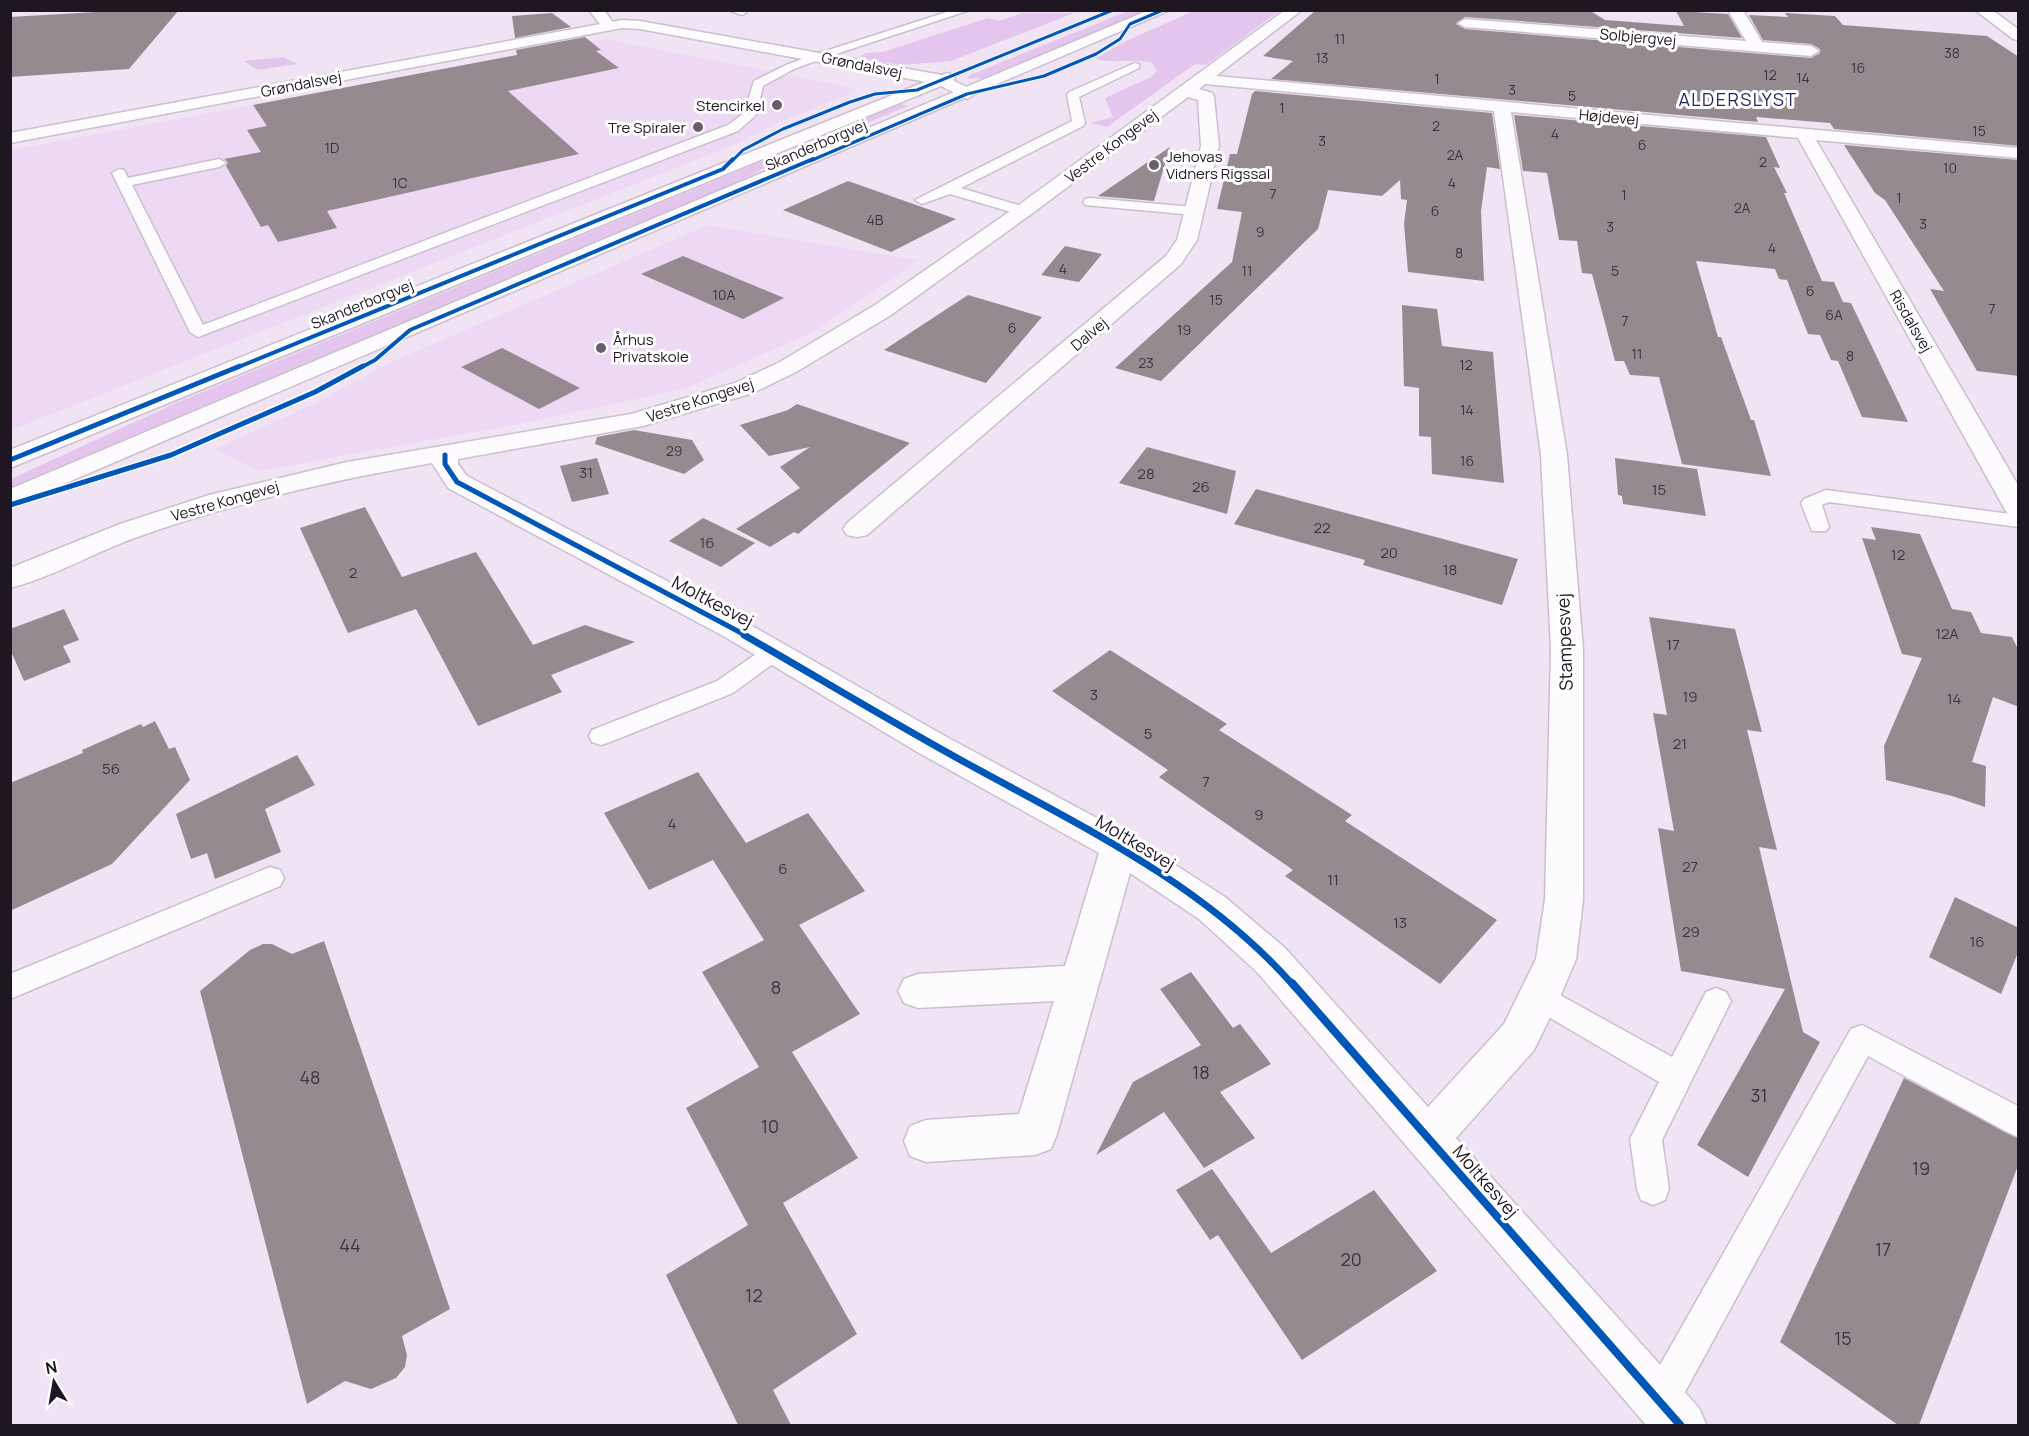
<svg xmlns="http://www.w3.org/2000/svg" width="2029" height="1436" font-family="Manrope,sans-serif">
	<rect width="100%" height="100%" fill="#f0e3f4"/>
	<g fill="#edd9f3">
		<polygon points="604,39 854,88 850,94 775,124 734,145 11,430 11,150"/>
		<polygon points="708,225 918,260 813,332 684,389 509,426 259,471 215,449 322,400 389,363"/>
	</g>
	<g fill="#e3c5ed">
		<path d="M1196,10L1279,11L1206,65L1195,64L1107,127L1091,123L1113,117L1105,98L1151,77L1157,71L1152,63C1133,58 1114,64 1095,59L1126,41Z"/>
		<polygon points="1128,11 1148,11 987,78 967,79 970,75"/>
		<polygon points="1023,13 1074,13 951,61 900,65 859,58 866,53 883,52 988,18 999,21"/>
		<polygon points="283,57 297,64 257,70 244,61"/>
		<polygon points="901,104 908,106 804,149 728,186 11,487 11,479 176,403"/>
	</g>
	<g fill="#968a91">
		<polygon points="131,10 179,10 129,69 10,77 10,17"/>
		<polygon points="1316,10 1589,10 1605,20 1684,26 1676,11 1728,14 1742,38 1465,17 1456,24 1465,29 1811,58 1820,53 1820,49 1811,44 1763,40 1749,15 1788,17 1785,13 1835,16 1843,25 1987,36 2019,57 2019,146 1834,129 1830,123 1756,117 1758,122 1271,79 1293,61 1263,56"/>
		<polygon points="552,13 571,27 515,38 512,16"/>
		<polygon points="585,37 601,50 596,51 619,68 508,91 579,154 327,211 337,228 278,242 268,225 261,227 226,166 228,162 224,159 261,152 247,130 267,126 253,105 517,55 516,50"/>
		<polygon points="1255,91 1492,113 1500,169 1487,167 1481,211 1484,281 1408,272 1404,224 1407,200 1401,199 1400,180 1382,196 1328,190 1318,229 1161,381 1115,368 1232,262 1242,212 1217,209 1230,154 1237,154 1252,94"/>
		<polygon points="1514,115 1766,137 1780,168 1774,167 1787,193 1784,193 1822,281 1834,282 1843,302 1851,303 1908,422 1862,417 1838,361 1831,360 1820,335 1808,334 1787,280 1779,279 1775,269 1696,261 1718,337 1721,337 1751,420 1754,420 1771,476 1682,464 1659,377 1630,375 1624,361 1615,361 1592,274 1582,273 1577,241 1559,240 1547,173 1523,171"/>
		<polygon points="1844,145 2019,160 2019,376 1977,371 1930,289 1944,291 1885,200 1875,193"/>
		<polygon points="1170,147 1154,201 1098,196"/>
		<polygon points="848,181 956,219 891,252 783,210"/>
		<polygon points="1065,246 1102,254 1079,282 1041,275"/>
		<polygon points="683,256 784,298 743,319 641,274"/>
		<polygon points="968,295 1042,317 986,383 884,350"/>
		<polygon points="1402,305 1437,309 1442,346 1493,352 1504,483 1432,474 1431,437 1419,436 1419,388 1404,386"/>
		<polygon points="502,348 580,388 539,409 461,367"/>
		<polygon points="797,404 910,443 798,534 794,532 770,547 736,529 800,488 780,467 810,447 769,456 740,425 788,410"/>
		<polygon points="634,430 692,440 704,460 684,474 595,444 597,437"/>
		<polygon points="1147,447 1236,471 1227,514 1119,483"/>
		<polygon points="597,458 609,494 572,502 560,466"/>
		<polygon points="1615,458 1697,469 1706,516 1623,504 1622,496 1618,495"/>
		<polygon points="1256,489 1518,559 1502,605 1363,565 1365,560 1234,524"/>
		<polygon points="365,507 402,577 476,552 533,645 585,625 635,642 551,675 562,692 478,726 416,609 348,633 300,528"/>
		<polygon points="703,518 755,543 721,567 669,541"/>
		<polygon points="1871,527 1920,534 1952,609 1971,612 1981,633 2012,637 2019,651 2019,707 1993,697 1972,762 1986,766 1985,807 1952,796 1886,780 1884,746 1922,658 1902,654 1862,538 1876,540"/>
		<polygon points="64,609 79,640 63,646 71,662 24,681 10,649 10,629"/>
		<polygon points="1649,617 1735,629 1762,732 1747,730 1777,850 1759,847 1803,1032 1820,1042 1748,1177 1697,1145 1785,989 1681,971 1658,828 1674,831 1653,713 1667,715"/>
		<polygon points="1110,650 1227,724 1219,730 1352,815 1345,821 1497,920 1440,984 1285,876 1293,870 1159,777 1168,770 1052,691"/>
		<polygon points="155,721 169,749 175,747 190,780 112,864 10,911 10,783 83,753 82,750 141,724 143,727"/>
		<polygon points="297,755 315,785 265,809 281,852 215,879 207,853 191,859 176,814"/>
		<polygon points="698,772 746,843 808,813 865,891 799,925 860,1014 792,1052 858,1158 783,1203 857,1334 773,1390 791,1425 738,1425 666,1275 748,1225 686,1108 759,1067 702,972 764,940 713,860 649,890 604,813"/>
		<polygon points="1955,897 2019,928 2019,950 2001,994 1929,957"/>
		<polygon points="324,941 450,1309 402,1336 407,1355 405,1367 396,1378 371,1389 345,1381 307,1404 200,991 250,950 263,944 272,944 292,954"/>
		<polygon points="1191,972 1233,1028 1240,1024 1271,1064 1220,1092 1255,1138 1204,1168 1164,1112 1096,1155 1133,1082 1201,1045 1160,989"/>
		<polygon points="1904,1078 2019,1139 2019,1163 1919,1425 1898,1425 1780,1342"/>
		<polygon points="1212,1169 1271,1253 1374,1190 1437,1271 1302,1360 1218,1235 1210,1240 1176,1190"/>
	</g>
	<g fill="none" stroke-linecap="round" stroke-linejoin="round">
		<g stroke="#cac0cd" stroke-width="3">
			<g id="service">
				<polygon points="728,10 746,10 747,12 742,15"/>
				<polygon points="953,10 970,10 821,59 794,69 763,86 756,115 738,131 198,337 190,332 112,173 119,169 124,170 128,178 219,159 226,163 219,167 132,185 203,325 728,125 744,113 754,81 786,65 813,55"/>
				<polygon points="1135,63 1139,64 1139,68 1079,97 1085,123 1083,126 961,188 1028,208 1030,211 1028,214 1018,214 950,194 922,204 915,200 1072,121 1067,95 1069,92"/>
				<polygon points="1090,198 1194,207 1201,211 1194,215 1085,205 1083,202 1085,199"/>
				<polygon points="1826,490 2018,515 2018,527 1829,502 1822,505 1829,527 1826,531 1812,531 1801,503 1804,499"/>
				<polygon points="774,644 782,647 785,652 782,657 733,693 610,742 601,745 592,742 589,736 592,730 717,681 766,647"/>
				<polygon points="270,867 280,870 284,878 280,886 10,999 10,974"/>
				<polygon points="1540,984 1672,1057 1706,992 1716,988 1726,992 1731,1001 1662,1140 1669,1189 1665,1200 1653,1205 1641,1200 1637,1189 1630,1139 1659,1082 1530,1006 1525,997 1530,988"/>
				<polygon points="1862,1025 2018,1106 2018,1137 2007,1132 1868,1056 1673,1414 1660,1420 1647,1414 1641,1401 1647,1388 1851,1029"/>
			</g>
		</g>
		<g stroke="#cac0cd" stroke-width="3">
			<g id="minor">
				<polygon points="589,10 604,10 615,25 608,29 603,28"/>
				<path d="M1285,10H1302L1216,76L2018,148V158L1816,140L2018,485V516L2008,514L2004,508L1798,138L1511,112L1567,455L1583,649V900L1576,959L1560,997L1534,1050L1456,1138L1699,1408L1707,1426H1647L1257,972L1199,919L1130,873L1057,1134L1051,1149L1035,1155L926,1162L910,1156L904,1141L910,1126L926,1120L1019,1114L1054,1001L918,1008L904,1003L898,991L904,979L918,974L1065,966L1099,853L919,753L725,637L448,488L432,463C333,480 237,502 143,535C98,550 56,576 10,588V568L120,524L209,495L347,462L631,414L735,383L780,362L875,305L1016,207ZM1205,84L1494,111L1541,455L1551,649L1545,900L1536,959L1504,1024L1428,1107L1285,948L1225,897L1132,837L943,735L747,623L467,476L458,464V459L643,426L753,393L796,372L891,315L1030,215L1188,97L1198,100L1201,146L1177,240L1166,256L847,523L843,529L847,535L857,537L867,535L1181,264L1197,240L1219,146L1214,97L1212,93L1199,89Z"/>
				<polygon points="1728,10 1743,10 1762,42 1811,46 1819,51 1811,56 1465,27 1458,23 1465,19 1746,41"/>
				<polygon points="1975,10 1992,10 2018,29 2018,40 2013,39"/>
			</g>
		</g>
		<g stroke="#cac0cd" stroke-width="3">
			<polygon id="tertiary" points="622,20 640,21 942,75 973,90 975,94 967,99 937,84 640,29 622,28 10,143 10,133"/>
		</g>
		<g stroke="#cac0cd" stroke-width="3">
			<g id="secondary">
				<polygon points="1149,10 1170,10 10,507 10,489"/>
				<polygon points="947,73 953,75 955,78 953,81 10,468 10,450"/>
			</g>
		</g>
		<use href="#service" fill="#fdfbfd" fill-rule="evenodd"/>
		<use href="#minor" fill="#fdfbfd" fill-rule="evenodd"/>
		<use href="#tertiary" fill="#fdfbfd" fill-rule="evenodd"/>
		<use href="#secondary" fill="#fdfbfd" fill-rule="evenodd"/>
		<g stroke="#fff" stroke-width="4.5">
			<g id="cycleway-far4">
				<polyline points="732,161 743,150 783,129 850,102 875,94 917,90 1113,10"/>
				<polyline points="810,161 967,94 1044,76 1096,54 1120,39 1130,24 1163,10"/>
			</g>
		</g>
		<g stroke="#fff" stroke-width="6">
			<g id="cycleway-far3">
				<polyline points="236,368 723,169 733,159"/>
				<polyline points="360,368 375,360 410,330 813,159"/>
			</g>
		</g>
		<g stroke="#fff" stroke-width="8">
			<g id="cycleway-far2">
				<polyline points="445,455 445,464 457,482 747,636"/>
				<polyline points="10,460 240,366"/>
				<polyline points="10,505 171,455 315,392 363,366"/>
			</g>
		</g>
		<g stroke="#fff" stroke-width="10">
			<path id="cycleway-far1" d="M744,635C819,678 893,723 968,764C1083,827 1205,885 1293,985"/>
		</g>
		<g stroke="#fff" stroke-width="12">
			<polyline id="cycleway" points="1292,983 1681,1426"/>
		</g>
		<use href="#cycleway-far4" stroke="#0057b8" stroke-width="3"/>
		<use href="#cycleway-far3" stroke="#0057b8" stroke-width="4"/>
		<use href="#cycleway-far2" stroke="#0057b8" stroke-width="5"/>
		<use href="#cycleway-far1" stroke="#0057b8" stroke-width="7"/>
		<use href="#cycleway" stroke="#0057b8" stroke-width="8"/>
	</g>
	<g fill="#685e6b" stroke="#fff" stroke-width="2">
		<circle cx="777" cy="105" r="6"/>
		<circle cx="698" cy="127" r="6"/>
		<circle cx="1154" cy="165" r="6"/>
		<circle cx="601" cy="348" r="6"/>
	</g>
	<g text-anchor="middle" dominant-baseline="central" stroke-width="6" stroke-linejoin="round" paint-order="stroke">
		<g font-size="14" fill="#3c333d">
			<text x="1340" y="38">11</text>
			<text x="1952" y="52">38</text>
			<text x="1322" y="57">13</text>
			<text x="1858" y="67">16</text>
			<text x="1770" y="74">12</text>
			<text x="1803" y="77">14</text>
			<text x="1437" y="78">1</text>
			<text x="1512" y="89">3</text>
			<text x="1572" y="95">5</text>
			<text x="1282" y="107">1</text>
			<text x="1436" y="125">2</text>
			<text x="1979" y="130">15</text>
			<text x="1555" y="133">4</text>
			<text x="1322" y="140">3</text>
			<text x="1642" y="144">6</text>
			<text x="332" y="147">1D</text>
			<text x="1455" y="154">2A</text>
			<text x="1763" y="161">2</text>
			<text x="1950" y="167">10</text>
			<text x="400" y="182">1C</text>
			<text x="1452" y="182">4</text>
			<text x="1273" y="193">7</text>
			<text x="1624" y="194">1</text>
			<text x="1899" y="197">1</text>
			<text x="1742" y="207">2A</text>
			<text x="1435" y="210">6</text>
			<text x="875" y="219">4B</text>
			<text x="1923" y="223">3</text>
			<text x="1610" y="226">3</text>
			<text x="1260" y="231">9</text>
			<text x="1772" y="247">4</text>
			<text x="1459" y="252">8</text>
			<text x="1063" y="268">4</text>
			<text x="1247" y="270">11</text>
			<text x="1615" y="270">5</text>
			<text x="1810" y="290">6</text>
			<text x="724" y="294">10A</text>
			<text x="1216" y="299">15</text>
			<text x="1992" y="308">7</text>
			<text x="1834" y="314">6A</text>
			<text x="1625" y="320">7</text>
			<text x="1012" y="327">6</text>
			<text x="1184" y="329">19</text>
			<text x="1637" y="353">11</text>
			<text x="1850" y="355">8</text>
			<text x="1146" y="362">23</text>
			<text x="1466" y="364">12</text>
			<text x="1467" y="409">14</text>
			<text x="674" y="450">29</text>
			<text x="1467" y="460">16</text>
		</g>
		<g font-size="15" fill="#1e1621" stroke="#fff">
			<text transform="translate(1638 37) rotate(5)">Solbjergvej</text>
			<text transform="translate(862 65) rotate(11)">Grøndalsvej</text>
			<text transform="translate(301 84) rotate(-11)">Grøndalsvej</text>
			<text transform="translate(1609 117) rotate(5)">Højdevej</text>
			<text transform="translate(816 145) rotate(-23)">Skanderborgvej</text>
			<text transform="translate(1111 146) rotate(-37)">Vestre Kongevej</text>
			<text transform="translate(362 304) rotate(-22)">Skanderborgvej</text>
			<text transform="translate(1911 321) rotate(60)">Risdalsvej</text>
			<text transform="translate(1089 334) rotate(-40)">Dalvej</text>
			<text transform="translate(700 400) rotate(-18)">Vestre Kongevej</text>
			<text transform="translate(225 501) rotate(-16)">Vestre Kongevej</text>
		</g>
		<g font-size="15" fill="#1e1621" stroke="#fff" text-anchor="end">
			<text x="765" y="105">Stencirkel</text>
			<text x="686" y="127">Tre Spiraler</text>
			<text x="1166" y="156" text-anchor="start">Jehovas<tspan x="1166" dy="17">Vidners Rigssal</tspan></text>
			<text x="613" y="339" text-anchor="start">Århus<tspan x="613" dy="17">Privatskole</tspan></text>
		</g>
		<g font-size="15" fill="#3c333d">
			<text x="586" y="472">31</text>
			<text x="1146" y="473">28</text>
			<text x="1201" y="486">26</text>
			<text x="1659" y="489">15</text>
			<text x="1322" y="527">22</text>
			<text x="707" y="542">16</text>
			<text x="1389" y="552">20</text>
			<text x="1898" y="554">12</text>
			<text x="1450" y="569">18</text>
			<text x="353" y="572">2</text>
			<text x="1947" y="633">12A</text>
			<text x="1673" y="644">17</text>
			<text x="1094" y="694">3</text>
			<text x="1690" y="696">19</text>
			<text x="1954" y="698">14</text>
			<text x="1148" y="733">5</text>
			<text x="1680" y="743">21</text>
			<text x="111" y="768">56</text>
			<text x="1206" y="781">7</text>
			<text x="1259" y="814">9</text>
			<text x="672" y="823">4</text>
			<text x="1690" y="866">27</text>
			<text x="783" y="868">6</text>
			<text x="1333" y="879">11</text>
			<text x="1400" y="922">13</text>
			<text x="1691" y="931">29</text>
			<text x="1977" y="941">16</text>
		</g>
		<g font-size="18" letter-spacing="1.5" fill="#20265f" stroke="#fff">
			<text x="1738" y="99">ALDERSLYST</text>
		</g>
		<g font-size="18" fill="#1e1621" stroke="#fff">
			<text transform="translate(713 601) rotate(28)">Moltkesvej</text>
			<text transform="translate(1564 642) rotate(-92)">Stampesvej</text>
			<text transform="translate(1136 842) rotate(31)">Moltkesvej</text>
			<text transform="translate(1486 1181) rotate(49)">Moltkesvej</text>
		</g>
		<g font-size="18" fill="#3c333d">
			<text x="776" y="987">8</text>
			<text x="1201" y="1072">18</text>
			<text x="310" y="1077">48</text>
			<text x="1759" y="1095">31</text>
			<text x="770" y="1126">10</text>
			<text x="1921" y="1168">19</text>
			<text x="350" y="1245">44</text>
			<text x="1883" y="1249">17</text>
			<text x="1351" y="1259">20</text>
			<text x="754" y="1295">12</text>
			<text x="1843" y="1338">15</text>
		</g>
	</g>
	<rect width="2029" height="1436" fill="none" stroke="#1e1621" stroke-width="24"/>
	<g transform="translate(54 1382) rotate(349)" stroke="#ffffff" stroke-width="4.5" paint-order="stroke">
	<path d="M0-4.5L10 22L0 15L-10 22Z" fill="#1e1621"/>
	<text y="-9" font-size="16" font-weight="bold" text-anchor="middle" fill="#1e1621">N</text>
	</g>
</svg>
